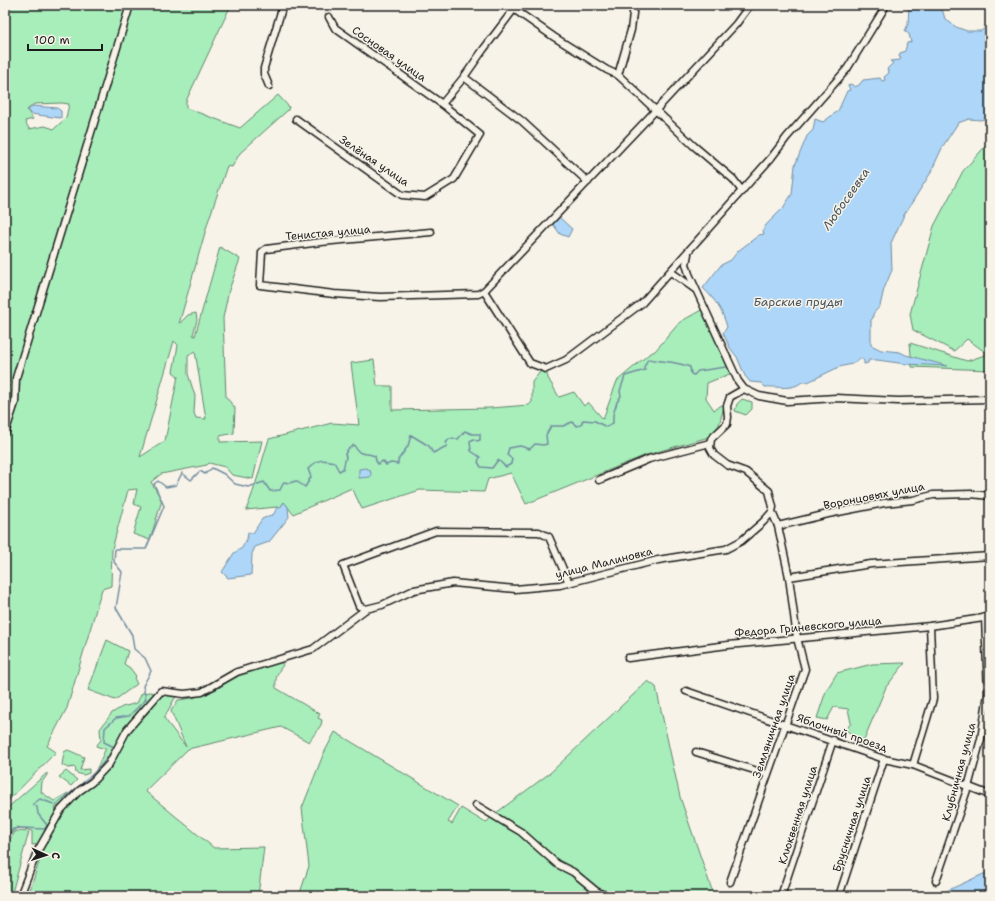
<svg xmlns="http://www.w3.org/2000/svg" width="995" height="901" font-family="'Shantell Sans',sans-serif">
	<rect width="100%" height="100%" fill="#f7f3e8"/>
	<filter id="ink" filterUnits="userSpaceOnUse"><feTurbulence type="fractalNoise" baseFrequency=".025" numOctaves="2"/><feDisplacementMap in="SourceGraphic" scale="8" xChannelSelector="R" yChannelSelector="G"/><feConvolveMatrix kernelMatrix="1 2 1 2 8 2 1 2 1" color-interpolation-filters="sRGB"/></filter>
	<g filter="url(#ink)">
		<g fill="#a7eebb" stroke="#62856c" fill-rule="evenodd">
			<path d="M5,5H231L186,101V108L240,128L278,95L289,107L288,110L240,153L232,167L227,166L208,222L179,324L188,315L196,313L197,320L193,335L195,336L220,247L240,259L229,290L223,318L226,397L235,408L234,433L220,436V442L262,441L253,479L232,475L225,467L209,463L207,465L161,474L151,482L162,500L150,540L133,534L141,507L134,504L137,489L128,490L112,549L111,586L102,589L67,708L47,746L56,752L5,804ZM62,103L69,104L66,118L54,129L45,126L29,129L25,121L33,119L27,110L34,104ZM174,341L178,345L173,372L178,376L165,441L140,457ZM195,351L206,419L196,418L194,413L195,396L188,374V355Z"/>
			<polygon points="990,141 990,370 912,367 910,343 967,361 988,354 967,339 954,351 913,330 910,314 934,226 963,171"/>
			<path d="M703,309L732,373L707,383L706,398L714,410L725,403L719,425L709,437L646,455L526,504L511,473L488,479L484,492L420,490L362,509L352,488L293,514L284,502L280,508L277,507L246,510C256,487 261,463 269,439L332,423L359,425L351,363L374,360L377,386H392V410L491,408L529,405L532,402V382L540,372L546,369L548,378L559,397L574,392L584,406L588,402L603,419L617,381L649,354L655,351L680,322Z"/>
			<polygon points="742,399 752,402 752,409 746,415 735,411 737,404"/>
			<polygon points="107,640 128,651 124,664 130,668 136,676 134,678 137,684 115,700 88,690"/>
			<path d="M281,662L283,665C277,673 275,678 276,688L320,714L318,718L322,720L321,725L309,742L281,727L188,749L145,791L214,848L264,847L258,896H28L42,853L40,852L65,809L89,788L95,784L111,767L133,724L147,714L162,694L176,696L164,718L186,747L171,711L178,700L193,698L217,689L236,676Z"/>
			<polygon points="905,663 886,687 863,742 846,730 851,723 848,709 834,707 827,720 817,718 826,691 837,673 872,664"/>
			<polygon points="648,681 656,687 680,797 714,896 299,896 309,866 302,808 323,755 335,732 458,806 448,822 452,824 461,808 486,823 492,816 550,773"/>
			<polygon points="150,692 154,693 107,764 96,770 106,748 102,748 96,746 101,740 100,729 112,713 122,707 137,703 142,693"/>
			<polygon points="68,750 84,757 80,770 89,769 89,773 84,775 76,773 75,767 68,768 62,765 64,752"/>
			<polygon points="66,771 77,780 71,786 59,777"/>
			<polygon points="47,773 47,775 42,782 41,792 54,801 68,793 65,802 55,808 56,811 39,844 32,845 32,831 17,827 5,841 5,810"/>
			<polygon points="16,831 29,832 11,896 5,896 5,842 7,843"/>
		</g>
		<g fill="#add6f8" stroke="#738ca0">
			<path d="M909,5H941L945,19L956,27L967,31H981L986,27L990,28V118L980,120L969,119L958,123L943,146L930,174L904,215L891,243L892,270L884,289L880,306L873,314V318L871,320V345L881,350L900,352L906,355L948,366L906,364L877,360H869L868,363L864,364V361L861,358L852,364L839,367L808,382H802C792,391 777,386 765,387L761,383L750,382L745,376L737,357L730,348L723,333L727,327C722,309 716,301 703,288L721,265L731,260L738,251L759,235L764,234L763,230L766,225L783,208L792,194L795,165L807,136L813,130L815,119L823,122L838,111L847,91L850,90L848,85L851,84L855,87L859,85L863,80L880,78L882,81L885,80L884,77L889,73L887,69L893,63L890,61L900,60L901,58L899,57L900,53L905,51L907,43L911,42L909,34L905,31L908,24Z"/>
			<polygon points="33,106 57,108 61,111 61,118 30,114 28,110"/>
			<polygon points="559,217 572,229 568,237 560,234 553,224"/>
			<polygon points="366,468 370,470 371,474 370,477 359,478 359,469"/>
			<polygon points="284,502 288,507 289,517 269,542 255,547 252,554 251,575 228,578 222,572 234,553 242,548 247,539 248,532 253,533 262,519 274,514 277,507 280,508"/>
			<polygon points="990,871 990,896 944,896 944,892"/>
		</g>
		<g fill="none" stroke-linecap="round" stroke-linejoin="round">
			<path stroke="#738ca0" stroke-width="1.5" d="M5,838H7L13,829L23,828L45,829L47,825L38,814L37,807L33,804L40,799L56,805C77,787 100,772 114,747L104,742L105,728L116,718L129,716L146,699L143,686L151,671L145,658L134,649L132,635L116,608L122,572L114,562L115,549H146L164,506L154,484L158,481L166,487L176,485L182,473L191,480L200,471L205,474L212,468L224,474L235,484L248,487L264,482L270,491L280,490L284,482L289,483L296,481L305,487L311,477L308,469C318,459 321,459 334,462L339,471L343,469L346,457L345,454L348,449L354,445C361,458 363,451 375,456L376,461L378,464L383,461L386,465L391,463L398,464V460L408,446L411,435L429,446L433,453L447,446L446,443L449,439H458L465,431L472,434H480V440L477,441L474,439L470,441L471,451L480,457L478,462L481,467L492,468L498,460L506,467L511,464L512,459L507,455L509,448L520,446L530,449L535,444L543,445L547,444L546,435L551,426H563L572,422L577,426L581,425L583,420L595,421L606,427L613,423V415L617,402L621,396L620,391L625,376L645,370L644,367L648,359C663,362 676,361 690,367L691,374L694,375L698,371L726,367"/>
			<g stroke="#1c1c1c" stroke-width="9">
				<g id="minor">
					<polyline points="508,5 554,37 607,70 618,75 694,146 733,179 742,191"/>
					<polyline points="514,9 483,50 464,77 522,121 588,182"/>
					<polyline points="329,17 335,28 442,104"/>
					<polyline points="618,75 631,30 634,5"/>
					<polyline points="269,86 264,74 264,68 283,5"/>
					<polyline points="296,119 402,195 425,197 454,179 480,135 442,104 464,77"/>
					<polyline points="431,232 321,242 266,249 262,252 260,285 334,294 380,297 478,294 484,291 530,363 546,369 566,360 642,303 771,158 787,137 847,69 884,9 885,5"/>
					<polyline points="688,254 686,264 689,274 738,381 744,389 759,396 787,401 836,398 898,401 990,399"/>
					<polyline points="671,272 695,289"/>
					<polyline points="484,291 655,111 736,24 750,5"/>
					<polyline points="5,433 15,403 16,378 130,5"/>
					<polyline points="599,480 649,459 710,443"/>
					<polyline points="772,512 778,526 828,514 884,503 913,500 933,495 971,494 990,496"/>
					<polyline points="789,577 871,564 990,556"/>
					<polyline points="366,609 359,606 343,565 436,531 539,532 549,537 569,583"/>
					<polyline points="628,658 728,645 930,626 990,617"/>
					<polyline points="686,691 884,759 913,765 990,795"/>
					<polyline points="696,752 767,774"/>
					<polyline points="913,765 933,699 930,626"/>
					<polyline points="476,805 521,832 557,864 573,872 596,891 606,896"/>
					<polyline points="936,881 968,787 981,739 988,694 985,617"/>
					<polyline points="730,882 805,669 797,638 789,577 778,526"/>
					<polyline points="20,896 37,852 61,810 79,791 92,782 109,764 127,730 161,691 184,694 202,692 237,672 313,649 366,609 382,605 414,590 453,583 515,589 560,585 658,560 726,549 741,541 763,522 772,512 773,507 769,491 746,472 727,465 714,455 710,448 711,439 727,424 728,417 727,406 730,397 744,389"/>
					<polyline points="781,896 833,740"/>
					<polyline points="839,896 884,759"/>
				</g>
			</g>
			<use href="#minor" stroke="#f7f3e8" stroke-width="6"/>
		</g>
	</g>
	<g text-anchor="middle" dominant-baseline="central" stroke-width="3" stroke-linejoin="round" paint-order="stroke">
		<g font-size="11" fill="#1c1c1c" stroke="#f7f3e8">
			<text transform="translate(389 54) rotate(35)">Сосновая улица</text>
			<text transform="translate(374 161) rotate(34)">Зелёная улица</text>
			<text transform="translate(328 233) rotate(-5)">Тенистая улица</text>
			<text transform="translate(874 496) rotate(-11)">Воронцовых улица</text>
			<text transform="translate(604 563) rotate(-14)">улица Малиновка</text>
			<text transform="translate(808 627) rotate(-5)">Федора Гриневского улица</text>
			<text transform="translate(774 726) rotate(-71)">Земляничная улица</text>
			<text transform="translate(842 733) rotate(19)">Яблочный проезд</text>
			<text transform="translate(959 772) rotate(-75)">Клубничная улица</text>
			<text transform="translate(798 815) rotate(-72)">Клюквенная улица</text>
			<text transform="translate(852 824) rotate(-72)">Брусничная улица</text>
		</g>
		<g font-size="12" font-style="italic" fill="#48545e" stroke="#f7f3e8">
			<text transform="translate(846 199) rotate(-55)">Любосеевка</text>
			<text x="798" y="302">Барские пруды</text>
		</g>
	</g>
	<rect width="995" height="901" fill="none" stroke="#f7f3e8" stroke-width="20"/>
	<rect x="10" y="10" width="975" height="881" fill="none" stroke="#1c1c1c" stroke-width="1.5" filter="url(#ink)"/>
	<g transform="translate(46 855) rotate(93)" stroke="#f7f3e8" stroke-width="3" paint-order="stroke">
	<path d="M0-3L7 15L0 10L-7 15Z" fill="#1c1c1c"/>
	<text y="-6" font-size="11" font-weight="bold" text-anchor="middle" fill="#1c1c1c">С</text>
	</g>
	<path d="M28 44v6h74v-6" fill="none" stroke="#1c1c1c" stroke-width="2"/>
	<text x="34" y="44" font-size="12" fill="#1c1c1c" stroke="#f7f3e8" stroke-width="3" paint-order="stroke">100 m</text>
</svg>
